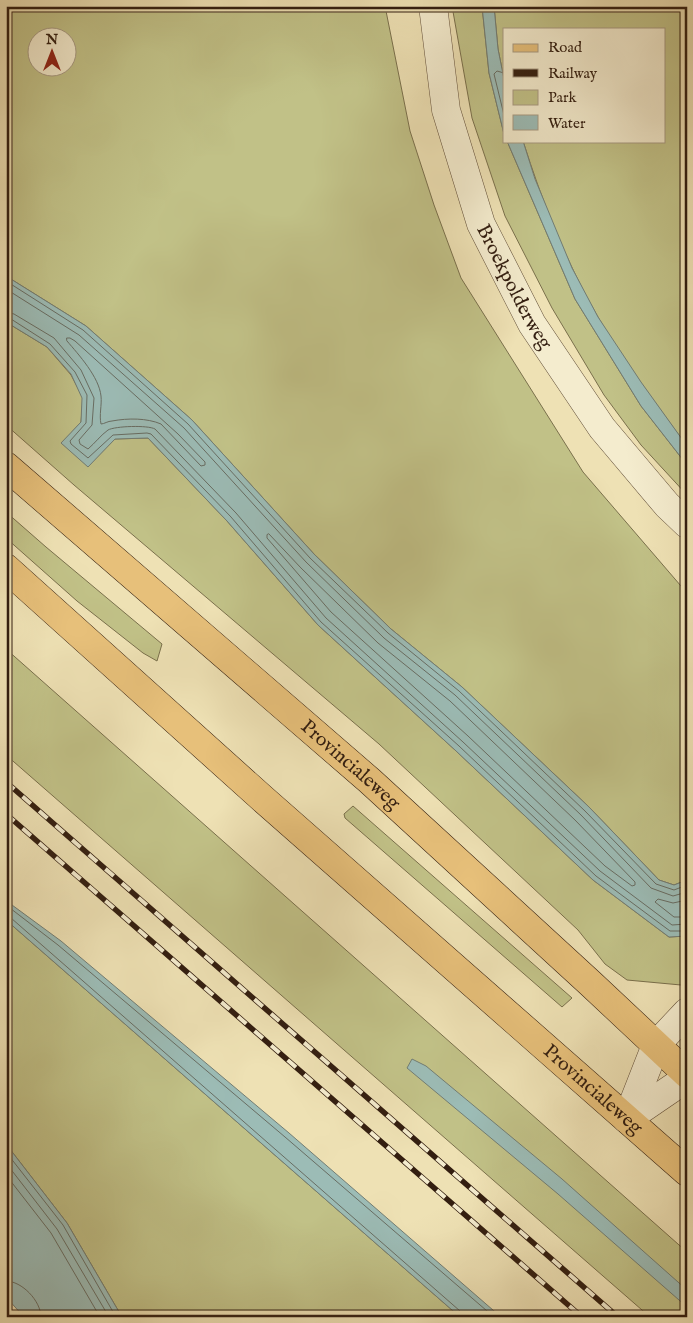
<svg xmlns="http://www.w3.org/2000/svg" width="693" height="1323" font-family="'IM FELL English',serif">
	<rect width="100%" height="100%" fill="#eee1b4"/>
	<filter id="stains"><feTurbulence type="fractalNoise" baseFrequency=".004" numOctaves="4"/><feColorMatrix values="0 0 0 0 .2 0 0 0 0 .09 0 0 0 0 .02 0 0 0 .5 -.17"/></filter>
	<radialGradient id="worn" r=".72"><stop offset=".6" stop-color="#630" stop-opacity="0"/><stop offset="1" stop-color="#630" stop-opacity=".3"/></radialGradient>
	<g fill="#c1c187" stroke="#7a704c" fill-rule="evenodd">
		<path d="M6,6H385L410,131L434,205L461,278L583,472L687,593V880L674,885L659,880L589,807L462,687L391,629L314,554L192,420L86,326L6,276ZM38,38H68V68H38Z"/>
		<polygon points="452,6 482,6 489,73 504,134 504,141 507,141 575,299 641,406 687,465 687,495 641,445 604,395 552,308 505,216 472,118"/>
		<path d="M494,6H687V446C656,404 624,362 598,317C566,262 542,201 523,141H664V29H504V79L498,49Z"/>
		<polygon points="6,322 47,347 71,375 83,398 81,422 62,443 88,466 115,439 148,438 227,521 318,625 455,750 593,880 669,937 687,936 687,981 681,985 627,980 605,964 578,930 379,744 74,485 6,425"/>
		<polygon points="6,512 46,547 162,644 157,661 143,653 77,601 6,538"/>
		<polygon points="6,649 687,1252 687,1317 650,1317 6,755"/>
		<polygon points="353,806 572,998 562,1007 345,818 344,814"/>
		<polygon points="6,920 460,1317 122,1317 67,1223 6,1144"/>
	</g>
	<g fill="#9cbcb6" stroke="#727d74">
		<polygon points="482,6 494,6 498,49 504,79 504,134 489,73"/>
		<polygon points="507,141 523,141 535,179 572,268 598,317 641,382 687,446 687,465 641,406 575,299"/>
		<polygon points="6,276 86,326 192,420 314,554 391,629 462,687 589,807 659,880 674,885 687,880 687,936 669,937 593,880 455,750 318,625 227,521 148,438 115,439 88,467 61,443 81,422 82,398 71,374 47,347 6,322"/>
		<polygon points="6,897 12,905 61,941 289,1133 501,1317 460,1317 6,920"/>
		<polygon points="412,1059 426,1066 562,1179 687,1290 687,1307 558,1194 407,1068"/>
		<polygon points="6,1144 67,1223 122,1317 24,1317 6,1297"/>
	</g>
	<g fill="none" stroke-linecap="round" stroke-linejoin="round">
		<g stroke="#686d63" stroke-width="1">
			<polyline points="504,73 497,71 494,74 504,115"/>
			<polyline points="6,281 83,330 188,424 310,558 388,633 459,691 585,811 656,884 674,890 687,885"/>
			<polyline points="6,289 79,335 184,428 306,562 384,638 455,695 581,815 651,888 673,896 687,892"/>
			<path d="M6,312L14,314L54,338L81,370L94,398L92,425L79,440L80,444L88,449C95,443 101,435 108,430C115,426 148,425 155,429L236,513L326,618L463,742L600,871L672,925L687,924"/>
			<polyline points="6,318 11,319 50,344 75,372 87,395 86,423 70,441 71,444 88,458 113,435 147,433 151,434 231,517 321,622 459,746 596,876 670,931 687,931"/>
			<path d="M67,338H70L75,341L178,434L205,462V465L201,466L161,424C147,418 128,418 112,421C108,421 104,424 101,424C99,415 102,405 101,396C99,377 79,355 67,341Z"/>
			<polygon points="269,534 301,568 378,643 450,701 575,820 635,882 635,885 632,886 605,866 468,736 331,612 267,538 267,535"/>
			<polyline points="687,900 673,903 658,899 655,902 674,917 687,917"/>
			<polyline points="6,905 58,945 285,1137 494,1317"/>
			<polyline points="6,917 11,918 460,1311 462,1317"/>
			<polyline points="6,1152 63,1225 116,1317"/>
			<polyline points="6,1163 57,1229 109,1317"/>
			<polyline points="6,1175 51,1233 100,1317"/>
			<path d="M6,1281C22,1281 41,1301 41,1317"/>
		</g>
		<g stroke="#624f39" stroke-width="29">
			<g id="minor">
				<path id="s1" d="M433,6L446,110L481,224L532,324L602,428L667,505L687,524"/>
				<polyline points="627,1119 656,1045 687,1012"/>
				<polyline points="627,1119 687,1078"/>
			</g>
		</g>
		<g stroke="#331e10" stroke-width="29">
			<g id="primary">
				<path id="s2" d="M6,466L370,781L590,983L687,1074"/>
				<path id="s3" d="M6,568L263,799L687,1172"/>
			</g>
		</g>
		<use href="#minor" stroke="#f4ecce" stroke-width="28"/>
		<use href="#primary" stroke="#e7c07a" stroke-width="28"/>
		<g stroke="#331e10" stroke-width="5.5">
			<g id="rail">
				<polyline points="6,782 618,1317"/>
				<polyline points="6,814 582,1317"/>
			</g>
		</g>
		<use href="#rail" stroke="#f4ecce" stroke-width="4" stroke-dasharray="11" stroke-linecap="butt"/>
	</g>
	<g text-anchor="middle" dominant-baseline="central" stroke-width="5" stroke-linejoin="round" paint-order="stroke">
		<g font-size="20" fill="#331e10" stroke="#f4ecce">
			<text stroke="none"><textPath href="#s1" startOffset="295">Broekpolderweg</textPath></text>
			<text stroke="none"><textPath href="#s2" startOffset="456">Provincialeweg</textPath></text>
			<text stroke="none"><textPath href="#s3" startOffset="785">Provincialeweg</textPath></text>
		</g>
	</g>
	<rect width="693" height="1323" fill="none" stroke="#eee1b4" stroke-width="25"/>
	<rect x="8" y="8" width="678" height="1308" fill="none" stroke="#331e10" stroke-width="2.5"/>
	<rect x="12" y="12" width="668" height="1298" fill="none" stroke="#331e10"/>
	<rect x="503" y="28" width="162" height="115" fill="#f4ecce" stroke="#a79a82"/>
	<rect x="513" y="44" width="25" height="8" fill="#e7c07a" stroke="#a79a82"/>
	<text x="548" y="52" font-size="15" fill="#331e10">Road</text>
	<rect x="513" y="69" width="25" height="8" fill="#331e10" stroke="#a79a82"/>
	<text x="548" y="78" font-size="15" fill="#331e10">Railway</text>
	<rect x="513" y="90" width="25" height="15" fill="#c1c187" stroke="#a79a82"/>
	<text x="548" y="102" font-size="15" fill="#331e10">Park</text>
	<rect x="513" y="115" width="25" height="15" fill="#9cbcb6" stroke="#a79a82"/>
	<text x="548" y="128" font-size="15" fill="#331e10">Water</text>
	<g transform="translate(52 52)"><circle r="24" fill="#f4ecce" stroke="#a79a82"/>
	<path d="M0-4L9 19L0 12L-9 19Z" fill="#8f2418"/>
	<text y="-8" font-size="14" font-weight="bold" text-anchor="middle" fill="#331e10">N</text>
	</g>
	<rect width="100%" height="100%" filter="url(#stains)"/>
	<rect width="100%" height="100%" fill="url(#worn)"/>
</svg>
